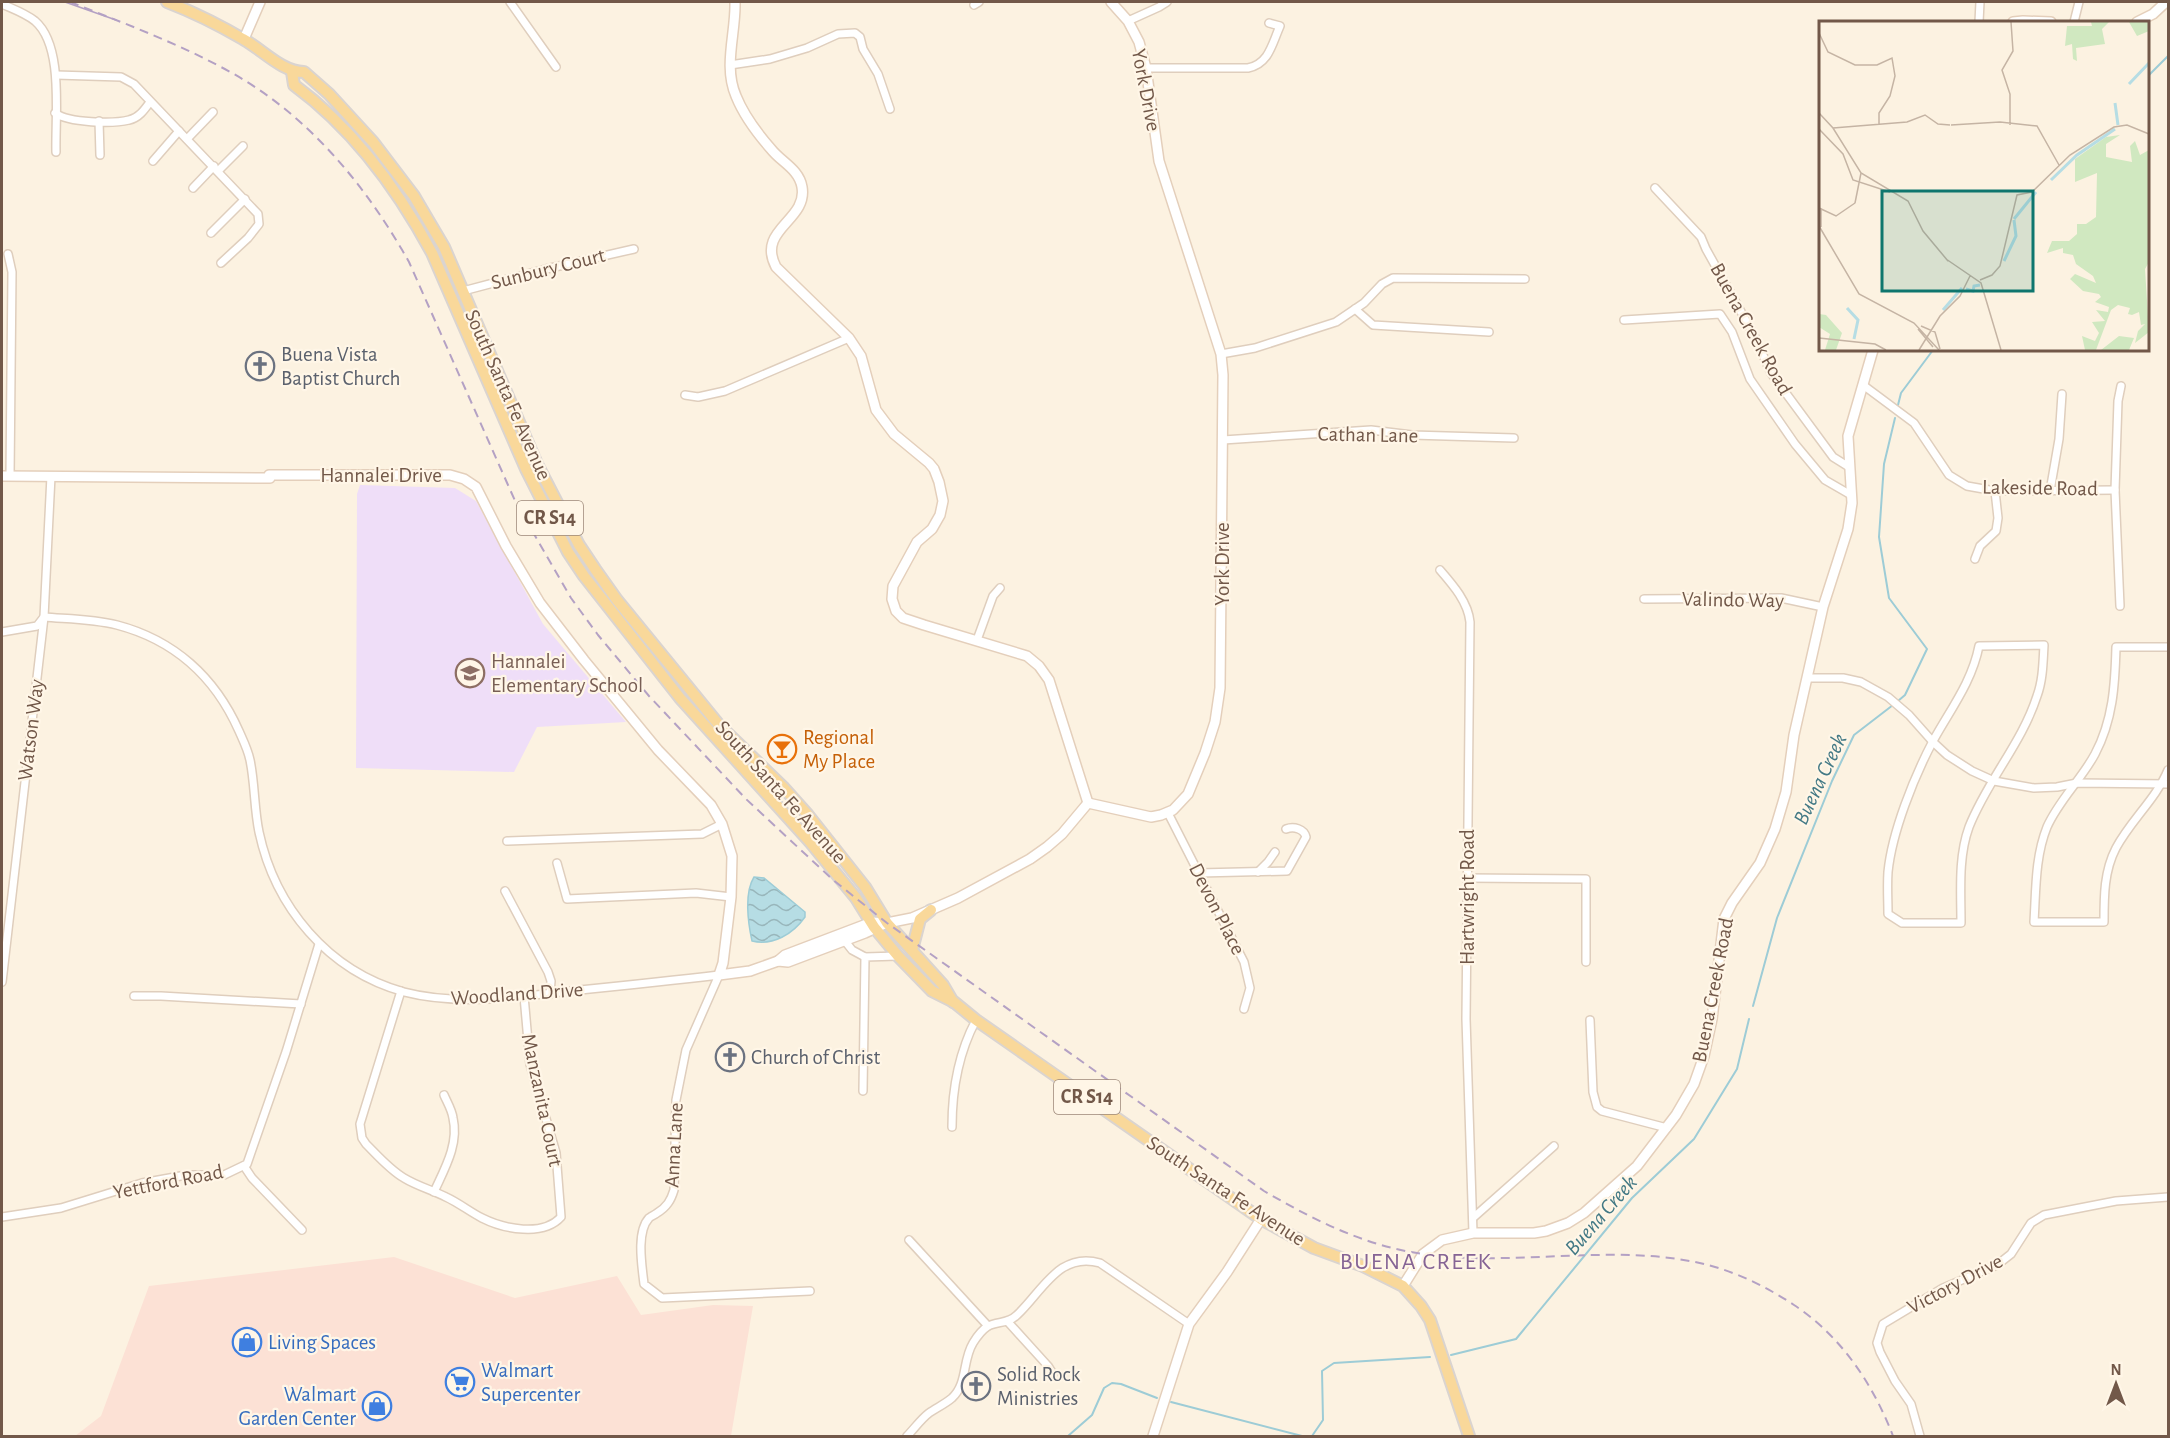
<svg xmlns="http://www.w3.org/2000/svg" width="2170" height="1438" font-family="'Alegreya Sans',sans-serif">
	<defs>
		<pattern id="water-waves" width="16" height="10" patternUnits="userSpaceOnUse" patternTransform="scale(1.5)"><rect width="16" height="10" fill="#b6dde4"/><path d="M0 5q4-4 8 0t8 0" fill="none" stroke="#98b6bb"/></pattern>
	</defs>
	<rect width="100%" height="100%" fill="#fcf2e1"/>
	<polygon fill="#fce1d5" points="394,1257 515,1298 617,1276 641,1315 713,1305 753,1306 731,1436 75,1436 101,1416 149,1286"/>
	<polygon fill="#efdef8" points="360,485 455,488 476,501 543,624 626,722 537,727 514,772 356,768 357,494"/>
	<path fill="url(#water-waves)" stroke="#9dccd6" stroke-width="1.5" d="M754,877L764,878L805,912V917C793,934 773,946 752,941C748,923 744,893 754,877Z"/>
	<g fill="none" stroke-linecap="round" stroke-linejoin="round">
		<g stroke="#9dccd6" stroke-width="2">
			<polyline points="2148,76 2168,56"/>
			<polyline points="1898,405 1901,393 1933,350"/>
			<polyline points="1895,418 1884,464 1879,537 1889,598 1927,649 1905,695 1898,701"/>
			<polyline points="1753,1006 1777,918 1832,781 1854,735 1893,705"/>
			<polyline points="1451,1355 1516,1339 1632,1198 1694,1139 1737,1069 1749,1019"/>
			<polyline points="1171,1402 1302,1436"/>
			<polyline points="1068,1436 1092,1415 1104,1388 1112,1383 1121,1384 1157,1398"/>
			<polyline points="1312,1436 1323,1420 1322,1371 1334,1363 1430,1357"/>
		</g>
		<g stroke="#dfcebd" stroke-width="10">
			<g id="street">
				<polyline points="510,2 556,67"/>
				<path d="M2,4C13,9 25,13 35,21C64,46 55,115 56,152"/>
				<polyline points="974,5 979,2"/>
				<polyline points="1128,21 1159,7 1167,2"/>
				<polyline points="1979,22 1980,2"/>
				<polyline points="2074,22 2079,2"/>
				<polyline points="730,65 770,59 807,48 838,34 855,33 860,37 863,49 878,74 890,109"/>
				<path d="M1146,68H1248C1269,64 1272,44 1280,26L1269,23"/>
				<polyline points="56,75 121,77 134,84 258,214 259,224 248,238 221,263"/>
				<path d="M55,113C69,123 113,124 129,120C139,118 145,109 150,102"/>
				<polyline points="99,121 100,155"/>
				<polyline points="187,139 213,112"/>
				<polyline points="153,161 179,131"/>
				<polyline points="218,171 243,146"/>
				<polyline points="193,188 214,166"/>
				<polyline points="1655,188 1701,237 1706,249 1754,335 1771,373 1833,457 1849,467"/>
				<polyline points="211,233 245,199"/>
				<polyline points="8,254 12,272 10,476"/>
				<polyline points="463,291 546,269 634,249"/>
				<polyline points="1355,309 1373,325 1489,332"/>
				<polyline points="1624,320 1720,314 1732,332 1750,379 1795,444 1825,480 1851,495"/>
				<polyline points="1221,354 1255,348 1336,322 1364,303 1382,284 1393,278 1525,279"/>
				<polyline points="1863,385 1914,423 1949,475 1967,486 1995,491 2115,490"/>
				<polyline points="685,395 698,397 725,391 849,338"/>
				<polyline points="1223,440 1371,430 1412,435 1514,438"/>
				<polyline points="2050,491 2059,439 2062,394"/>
				<polyline points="1975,559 1980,546 1996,531 1998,518 1995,491"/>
				<path d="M1440,570C1453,585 1468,602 1470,622L1466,1019L1473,1233"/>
				<polyline points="1644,599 1781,598 1823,607"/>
				<polyline points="2120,606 2115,490 2118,401 2121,386"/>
				<path d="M2,632L37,626L44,617C68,619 93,619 117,625C174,640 215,677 239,731C243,740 248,750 250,760C255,784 254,808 259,832C275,907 328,971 404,992C458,1006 516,997 570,991C620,986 669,981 719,975L686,1050L676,1100L674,1190C671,1200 667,1207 657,1213C656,1214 650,1217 649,1218C636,1232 642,1266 644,1284L662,1298L810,1291"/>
				<polyline points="977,640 993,596 1000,588"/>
				<path d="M2044,645C2043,662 2043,680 2037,696C2022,743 1987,781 1969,827C1958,857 1961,892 1961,923H1902L1888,914C1888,900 1887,886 1888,872C1892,832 1914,777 1933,741C1950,710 1972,682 1979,646Z"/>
				<path d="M2168,647H2116C2115,685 2113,720 2095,754C2081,780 2059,800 2047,827C2035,857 2036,890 2034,922H2104C2104,896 2104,871 2116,848C2131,820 2156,799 2168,770"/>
				<polyline points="1807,678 1843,678 1861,682 1888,697 1909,715 1933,742 1947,755 1972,771 1994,781 2034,788 2057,787 2077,783 2168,784"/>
				<polyline points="1168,813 1244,962 1250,988 1244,1009"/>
				<polyline points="507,841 702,834 722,824"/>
				<polyline points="557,863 567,899 696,893 731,897"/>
				<polyline points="1258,872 1268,862 1275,852"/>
				<path d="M1199,873L1287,871L1306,837C1304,829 1294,826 1286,829"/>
				<polyline points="1467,878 1586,879 1586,962"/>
				<polyline points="505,891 548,972 551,981 550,994"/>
				<polyline points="845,941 852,950 865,957"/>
				<polyline points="2,982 44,617 51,476"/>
				<path d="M401,991L360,1124L362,1138L366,1144C377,1155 390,1170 404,1178C417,1186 432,1190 446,1197C459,1203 470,1212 482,1218C504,1229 543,1237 561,1217L556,1153L530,1064L524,996"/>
				<polyline points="134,996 161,996 301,1004"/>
				<polyline points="1590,1020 1593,1092 1597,1107 1602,1111 1667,1128"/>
				<polyline points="863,1091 865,957 898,956"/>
				<path d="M952,1127C952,1091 959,1052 976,1020"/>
				<polyline points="244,1166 252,1178 302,1230"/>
				<path d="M434,1192C445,1168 459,1144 453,1118C452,1110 447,1102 444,1095"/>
				<polyline points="2,1217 61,1208 142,1183 186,1175 224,1175 247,1164 286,1052 319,944"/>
				<polyline points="1474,1217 1554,1146"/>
				<polyline points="909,1240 988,1326"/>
				<polyline points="1008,1322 1048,1366 1053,1374"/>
				<path d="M907,1436C914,1429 921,1419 929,1413C936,1408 945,1404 952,1398C968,1383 962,1361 973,1343C976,1338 982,1330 988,1326C998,1321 1008,1324 1017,1315C1042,1292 1059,1251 1100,1263L1189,1324"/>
				<polyline points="1920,1436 1911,1404 1895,1381 1880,1352 1877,1343 1883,1324 1943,1288 1997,1265 2011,1254 2031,1223 2044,1215 2116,1201 2168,1197"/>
			</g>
		</g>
		<g stroke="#e4cfbb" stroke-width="12">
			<g id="secondary">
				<path d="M735,2C736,33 723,66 736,96C744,116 757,133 771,149C781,162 799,169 802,187C808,221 756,229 776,267L849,338L861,356L876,410L894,434L929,463L934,469L939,482L943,501L940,515L932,529L917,542L893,586L892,599L896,611L903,618L924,625L1027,656L1039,666L1049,680L1088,803"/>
				<polyline points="2013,22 2023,21 2051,22"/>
				<polyline points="2137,22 2153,14 2166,2"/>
				<polyline points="244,39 260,2"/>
				<polyline points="2,476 270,478 269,475 450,475 464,479 476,487 506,546 540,603 584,660 658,750 711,805 722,824 732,856 731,897 723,963 719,975 750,971 778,961 788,962 865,933 887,923"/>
				<polyline points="1088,803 1151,817 1161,815 1173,810 1188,794 1205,753 1215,722 1220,688 1223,375 1221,354 1159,161 1146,68 1139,42 1128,21 1111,2"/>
				<polyline points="778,961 785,955 872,922 887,923 912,918 958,898 1030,859 1047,847 1062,834 1088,803"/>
				<polyline points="1403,1286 1423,1254 1442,1240 1473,1233 1534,1233 1546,1231 1568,1223 1584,1213 1637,1166 1676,1115 1694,1084 1704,1056 1712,1019 1724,919 1732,903 1760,863 1775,829 1786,792 1794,735 1823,607 1848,529 1852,503 1848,436 1873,350"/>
				<polyline points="1153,1436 1189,1324 1227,1272 1261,1219"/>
			</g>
		</g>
		<g stroke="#dad4d0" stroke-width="14">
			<g id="primary">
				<path d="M167,2C193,12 219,25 243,39C263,50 282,72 304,72L329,94L373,142L414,196L431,225L444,247L537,464L579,545L595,569L617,600L719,725L783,787L808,815L865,887L887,923L943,985L953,1002"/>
				<path d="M292,72L294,85C354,129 397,188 432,253L526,469L568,552L584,576L680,698L811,843L856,898L874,927L898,956L932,991L954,1002L976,1020L1261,1219L1314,1248L1363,1266L1403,1286L1421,1306L1430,1320L1469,1436"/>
				<polyline points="912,950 920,919 931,910"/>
			</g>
		</g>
		<use href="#street" stroke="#fff" stroke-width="7"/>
		<use href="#secondary" stroke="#fff" stroke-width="9"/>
		<use href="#primary" stroke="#f9d89a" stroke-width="10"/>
		<polyline stroke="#b4a1c4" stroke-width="1.5" points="65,2 116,20"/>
		<path stroke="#b4a1c4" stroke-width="2" stroke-dasharray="9 6" stroke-linecap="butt" d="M70,2C121,22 172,41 221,67C304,110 364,182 409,262L516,503L571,598L598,635L649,696L746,799L832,879L887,923L1264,1191C1314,1220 1365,1246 1423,1254C1513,1267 1606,1244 1695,1262C1730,1269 1764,1285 1794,1305C1841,1336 1873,1384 1893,1436"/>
	</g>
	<defs>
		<g id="church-ring" transform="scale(1.5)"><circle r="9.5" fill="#fff6e7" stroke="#6b7280" stroke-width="1.5"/><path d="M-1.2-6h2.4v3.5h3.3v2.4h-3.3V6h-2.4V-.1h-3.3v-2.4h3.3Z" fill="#6b7280"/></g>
		<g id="school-ring" transform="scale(1.5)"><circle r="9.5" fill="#fff6e7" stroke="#8d6e63" stroke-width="1.5"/><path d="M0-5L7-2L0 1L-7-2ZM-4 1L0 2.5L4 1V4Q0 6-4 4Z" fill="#8d6e63"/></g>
		<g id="bar-ring" transform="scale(1.5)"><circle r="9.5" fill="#fff6e7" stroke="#e8710a" stroke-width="1.5"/><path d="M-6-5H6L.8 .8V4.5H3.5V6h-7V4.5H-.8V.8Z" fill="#e8710a"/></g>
		<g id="shop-ring" transform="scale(1.5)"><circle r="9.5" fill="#fff6e7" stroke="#3f7fe0" stroke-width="1.5"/><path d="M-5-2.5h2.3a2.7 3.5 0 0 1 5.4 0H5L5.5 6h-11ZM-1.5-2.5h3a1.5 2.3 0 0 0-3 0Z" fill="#3f7fe0"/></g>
		<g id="supermarket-ring" transform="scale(1.5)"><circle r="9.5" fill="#fff6e7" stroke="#3f7fe0" stroke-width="1.5"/><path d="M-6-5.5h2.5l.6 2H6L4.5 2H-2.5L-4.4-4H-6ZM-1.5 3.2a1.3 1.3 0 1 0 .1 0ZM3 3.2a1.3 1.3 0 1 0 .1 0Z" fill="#3f7fe0"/></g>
	</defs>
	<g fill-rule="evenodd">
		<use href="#church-ring" x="260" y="366"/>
		<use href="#school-ring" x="470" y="673"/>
		<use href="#bar-ring" x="782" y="749"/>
		<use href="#church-ring" x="730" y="1057"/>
		<use href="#shop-ring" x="247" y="1342"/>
		<use href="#supermarket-ring" x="460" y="1382"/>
		<use href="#church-ring" x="976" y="1386"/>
		<use href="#shop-ring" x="377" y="1406"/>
	</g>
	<g text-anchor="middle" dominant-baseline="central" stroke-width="4.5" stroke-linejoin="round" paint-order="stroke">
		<g fill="#fff6e7" stroke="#9c8778" stroke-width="1.5">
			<rect x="517" y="501" width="66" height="34" rx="4.5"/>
			<rect x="1054" y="1080" width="66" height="34" rx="4.5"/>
		</g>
		<g font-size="20" font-weight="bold" fill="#725849">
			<text x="550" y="518">CR S14</text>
			<text x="1087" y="1097">CR S14</text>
		</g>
		<g font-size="21" fill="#725849" stroke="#fff6e7">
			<text transform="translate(1146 90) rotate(79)">York Drive</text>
			<text transform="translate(548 269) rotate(-14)">Sunbury Court</text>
			<text transform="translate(1751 329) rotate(61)">Buena Creek Road</text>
			<text transform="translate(508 395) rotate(66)">South Santa Fe Avenue</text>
			<text transform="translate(1368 435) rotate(1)">Cathan Lane</text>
			<text x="381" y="475">Hannalei Drive</text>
			<text transform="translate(2040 488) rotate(1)">Lakeside Road</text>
			<text transform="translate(1222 564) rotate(-90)">York Drive</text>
			<text transform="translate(1733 600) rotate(1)">Valindo Way</text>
			<text transform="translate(31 730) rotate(-83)">Watson Way</text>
			<text transform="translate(781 792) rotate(48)">South Santa Fe Avenue</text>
			<text transform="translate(1467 897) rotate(-90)">Hartwright Road</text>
			<text transform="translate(1217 909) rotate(63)">Devon Place</text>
			<text transform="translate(1713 990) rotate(-79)">Buena Creek Road</text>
			<text transform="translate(517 994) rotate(-4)">Woodland Drive</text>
			<text transform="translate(542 1100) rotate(78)">Manzanita Court</text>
			<text transform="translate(674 1145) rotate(-87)">Anna Lane</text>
			<text transform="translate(168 1182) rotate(-11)">Yettford Road</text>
			<text transform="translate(1226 1191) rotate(33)">South Santa Fe Avenue</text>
			<text transform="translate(1955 1284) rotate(-28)">Victory Drive</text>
		</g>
		<g font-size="21" fill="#5b616d" stroke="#fff6e7" text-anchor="start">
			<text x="281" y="354">Buena Vista<tspan x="281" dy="24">Baptist Church</tspan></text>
			<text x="751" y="1057">Church of Christ</text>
			<text x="997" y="1374">Solid Rock<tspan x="997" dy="24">Ministries</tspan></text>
		</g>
		<g font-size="21" fill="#785e54" stroke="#fff6e7" text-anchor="start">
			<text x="491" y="661">Hannalei<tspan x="491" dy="24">Elementary School</tspan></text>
		</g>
		<g font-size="21" fill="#c56008" stroke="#fff6e7" text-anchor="start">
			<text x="803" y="737">Regional<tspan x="803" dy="24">My Place</tspan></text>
		</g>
		<g font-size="21" fill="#366cbe" stroke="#fff6e7" text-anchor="start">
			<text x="268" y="1342">Living Spaces</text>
			<text x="481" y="1370">Walmart<tspan x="481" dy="24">Supercenter</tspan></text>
			<text x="356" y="1394" text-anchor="end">Walmart<tspan x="356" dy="24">Garden Center</tspan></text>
		</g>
		<g font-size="22" font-style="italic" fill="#437985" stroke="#fff6e7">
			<text transform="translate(1820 779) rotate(-65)">Buena Creek</text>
			<text transform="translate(1601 1215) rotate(-49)">Buena Creek</text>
		</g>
		<g font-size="24" letter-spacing="1.5" fill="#866495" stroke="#fff6e7">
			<text x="1416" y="1262">BUENA CREEK</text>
		</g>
	</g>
	<g transform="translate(1819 21)">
		<rect width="330" height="330" fill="#fcf2e1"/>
		<path d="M272,1H290L283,8L286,23L257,27L258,40L254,38L253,23L246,25L248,5H273ZM310,1H330V10L318,15ZM301,114L287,123V136L313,141L311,125L316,120L321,134L330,129V241L326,248L330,311L316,322L319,310L326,303L322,304L320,291L313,294L309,293L311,287L299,284L292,289L277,329H266L263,315L276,320L280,312L273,301L286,300L277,289L289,291L290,286L276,281L282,276L280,273L264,270L251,258L256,253L277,262L274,255L257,243L254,234L244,232V227L228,232L233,220H250L258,213V203H267L277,196L278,152L256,161V138L287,116ZM0,293L7,294L23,312L17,329H6L11,313L0,306ZM300,315L315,317L310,329H282Z" fill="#d0e8c0"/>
		<path fill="none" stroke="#b6dde4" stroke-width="3" d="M310,63L330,42M296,82L299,104M232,159L258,134L296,108M195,198L217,171M185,240L197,215L195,199M147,268L154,270L155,265L161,264M28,287L39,299L35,318M124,289L143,267"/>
		<path fill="none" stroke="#c5b4a4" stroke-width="1.5" d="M0,12L9,31L36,44H58L73,37L76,55L71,75L60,92V104M0,92L14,107L42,152L89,180L104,210L129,240M132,104L181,101L218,105L240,144M191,104V73L183,49L194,30L192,1M14,107L88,101L106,94L119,103L131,104M0,108L24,133L34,159L71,171M36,182L42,152M0,187L17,195L36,182M0,205L40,273L95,302L120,329M2,206V187M127,238L162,262L182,329M161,259L173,254L181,245L198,174L213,171L251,134L295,106L308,104L330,113M102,305L116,311L121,328M99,308L114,326M0,317L56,323L67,329M100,329L121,295L141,275L151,255"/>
		<path fill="#0f766e" fill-opacity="0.15" stroke="#0f766e" stroke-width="3" d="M63,170H214V270H63Z"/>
		<rect width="330" height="330" fill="none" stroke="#725849" stroke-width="3"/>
	</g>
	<rect width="2170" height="1438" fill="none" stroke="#725849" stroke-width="6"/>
	<g transform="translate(2116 1384)" stroke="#fff6e7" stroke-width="4.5" paint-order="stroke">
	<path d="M0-4.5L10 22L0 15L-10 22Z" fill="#725849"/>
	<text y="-9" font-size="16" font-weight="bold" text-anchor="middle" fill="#725849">N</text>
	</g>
</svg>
